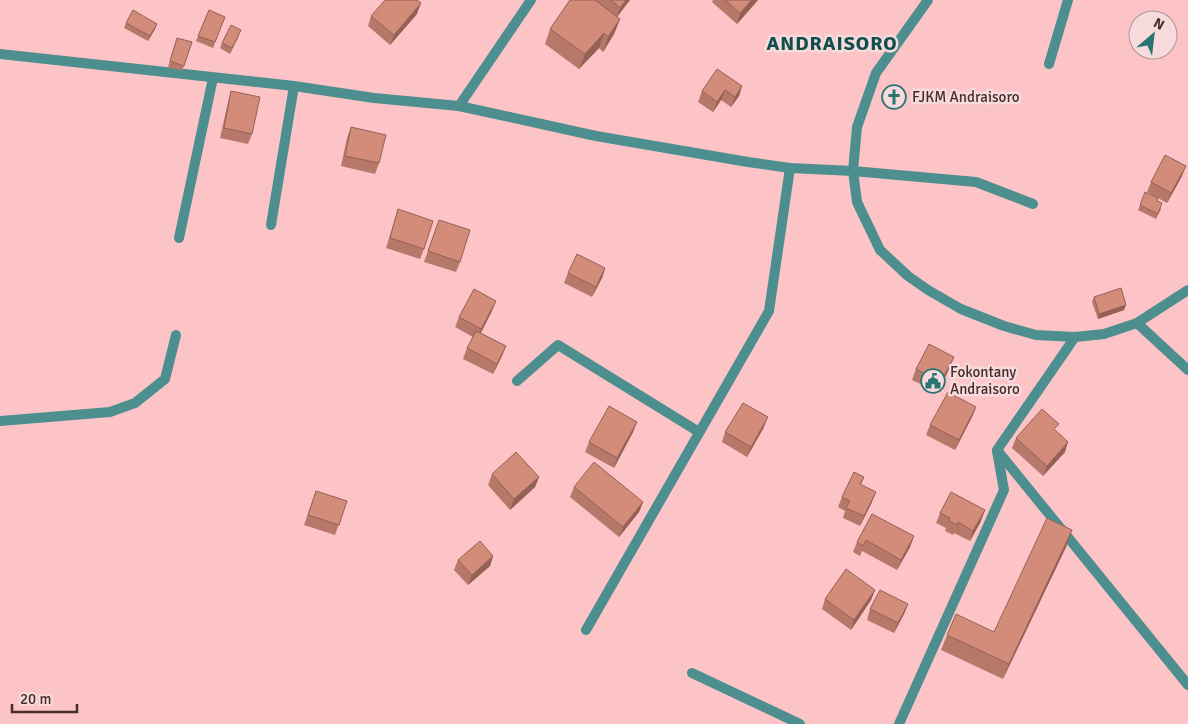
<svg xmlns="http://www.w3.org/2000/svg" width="1188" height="724" font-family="Signika,sans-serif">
	<rect width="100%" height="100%" fill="#fdc4c7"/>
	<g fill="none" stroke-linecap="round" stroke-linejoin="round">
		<g stroke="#4c8f8e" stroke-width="10">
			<polyline points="928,0 876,73 857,127 853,171 976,182 1033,204"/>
			<polyline points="1049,64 1068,0"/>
			<polyline points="459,106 531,0"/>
			<polyline points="271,225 294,86"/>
			<polyline points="179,238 213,78"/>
			<polyline points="1137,323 1188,370"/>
			<polyline points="1075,337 997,450 1188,685"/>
			<polyline points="517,381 558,345 699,432"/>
			<polyline points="0,421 110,412 135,403 165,379 176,335"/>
			<polyline points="586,630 769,311 790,168"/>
			<polyline points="692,673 800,724"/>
			<polyline points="899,724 1004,490 997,451"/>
		</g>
		<polyline stroke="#4c8f8e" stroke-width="10" points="0,54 294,86 374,98 459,106 596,136 748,162 790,168 853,171 857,202 880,250 908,276 928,290 961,309 1004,326 1036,335 1075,337 1104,334 1137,323 1188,290"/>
	</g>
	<g fill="#b57869">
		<polygon points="570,0 630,0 617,17 620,19 614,34 603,52 599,48 579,69 545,44 550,29"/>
		<polygon points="713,0 758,0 737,24 712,2"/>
		<polygon points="209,10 225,17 213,48 196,41"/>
		<polygon points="417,14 390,45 368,26 371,16"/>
		<polygon points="126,23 155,29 148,41 124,28"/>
		<polygon points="239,36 230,54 220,48 222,43"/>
		<polygon points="177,38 192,42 182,71 168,67"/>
		<polygon points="742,86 739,96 731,107 721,100 713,112 698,102 702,91"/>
		<polygon points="231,91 252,134 248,144 220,138 228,102"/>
		<polygon points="351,127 379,163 375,174 341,166 347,138"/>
		<polygon points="1182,176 1167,203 1147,192 1151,182"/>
		<polygon points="1157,201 1161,209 1156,219 1138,210 1140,205"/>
		<polygon points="398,209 424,249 420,259 386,248"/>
		<polygon points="439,220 460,262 456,272 424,262"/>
		<polygon points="605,268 602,278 592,297 564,283 568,273"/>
		<polygon points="1094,297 1124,310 1098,319 1092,302"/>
		<polygon points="492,311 481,333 506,346 502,356 493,374 463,359 467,348 473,337 455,327 459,317"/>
		<polygon points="954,357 950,367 938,392 912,380 916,369"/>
		<polygon points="976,407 972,417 955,450 926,435 930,425"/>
		<polygon points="637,422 633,432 614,468 585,452 589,442"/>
		<polygon points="764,427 747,457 722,442 725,432"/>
		<polygon points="1056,431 1065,452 1043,476 1012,448 1016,438"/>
		<polygon points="492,474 539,477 535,487 510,510 488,485"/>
		<polygon points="864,477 861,485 872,502 860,526 843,518 845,511 838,507 842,497"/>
		<polygon points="574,487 643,502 639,512 619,537 570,497"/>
		<polygon points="316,491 347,501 335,535 304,525"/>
		<polygon points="940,513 981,521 970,541 954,533 953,535 945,531 946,528 936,523"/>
		<polygon points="872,514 914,536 910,547 897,570 862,551 860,556 853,552 857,542"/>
		<polygon points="1067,545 1003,679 941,650 947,635 994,632"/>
		<polygon points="493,556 490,566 468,585 454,570 458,560"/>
		<polygon points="875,590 871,600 851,630 822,609 825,599"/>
		<polygon points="908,604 904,614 894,633 867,620 870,609"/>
	</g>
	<g fill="#946155">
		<polygon points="626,0 630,0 616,18 620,8"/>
		<polygon points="752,0 758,0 737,24 740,13"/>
		<polygon points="421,3 417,14 390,45 394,35"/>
		<polygon points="620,19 614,34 603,52 608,37"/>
		<polygon points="157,24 155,29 148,41 150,36"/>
		<polygon points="604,33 599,48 579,69 585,54"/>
		<polygon points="742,86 739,96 731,107 735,97"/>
		<polygon points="725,90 721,100 713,112 717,102"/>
		<polygon points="1186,166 1182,176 1167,203 1171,193"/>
		<polygon points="605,268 602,278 592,297 596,287"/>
		<polygon points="496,301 492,311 477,339 481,329"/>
		<polygon points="1126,305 1124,310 1098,319 1099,314"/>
		<polygon points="506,346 502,356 493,374 497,364"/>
		<polygon points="954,357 950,367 938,392 941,382"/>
		<polygon points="976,407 972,417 955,450 959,440"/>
		<polygon points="768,417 764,427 747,457 751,447"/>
		<polygon points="637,422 633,432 614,468 617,458"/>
		<polygon points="1068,442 1065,452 1043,476 1047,466"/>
		<polygon points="539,477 535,487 510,510 514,499"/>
		<polygon points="876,492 872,502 860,526 864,516"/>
		<polygon points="643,502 639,512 619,537 623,527"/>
		<polygon points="985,510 981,521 970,541 973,531"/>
		<polygon points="1072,530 1067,545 1003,679 1009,664"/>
		<polygon points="914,536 910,547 897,570 901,560"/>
		<polygon points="493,556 490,566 468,585 472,575"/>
		<polygon points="875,590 871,600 851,630 854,620"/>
		<polygon points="908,604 904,614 894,633 898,623"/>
	</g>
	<g fill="#d38b7a" stroke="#946155">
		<polygon points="385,0 417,0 421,3 394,35 371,16"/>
		<polygon points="570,0 595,0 620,19 608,37 604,33 585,54 550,29"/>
		<polygon points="611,0 626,0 620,8"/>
		<polygon points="725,0 752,0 740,13"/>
		<polygon points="133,10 157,24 150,36 126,23"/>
		<polygon points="209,10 225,17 215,42 198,36"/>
		<polygon points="231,25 241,30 232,48 222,43"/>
		<polygon points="177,38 192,42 184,66 170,61"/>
		<polygon points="717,69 742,86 735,97 725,90 717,102 702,91"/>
		<polygon points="231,91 260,97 252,134 224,128"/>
		<polygon points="351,127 386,135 379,163 345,156"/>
		<polygon points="1165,155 1186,166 1171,193 1151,182"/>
		<polygon points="1145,192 1158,198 1157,201 1162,203 1158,214 1140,205"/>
		<polygon points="398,209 433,221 424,249 390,238"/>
		<polygon points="439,220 470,230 460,262 428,251"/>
		<polygon points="577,254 605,268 596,287 568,273"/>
		<polygon points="1121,288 1126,305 1099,314 1094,297"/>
		<polygon points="474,289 496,301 481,329 459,317"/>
		<polygon points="476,331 506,346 497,364 467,348"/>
		<polygon points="929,344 954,357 941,382 916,369"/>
		<polygon points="948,392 976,407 959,440 930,425"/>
		<polygon points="743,403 768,417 751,447 725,432"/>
		<polygon points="609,406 637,422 617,458 589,442"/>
		<polygon points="1042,409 1059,424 1054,429 1068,442 1047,466 1016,438"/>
		<polygon points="516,452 539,477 514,499 492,474"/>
		<polygon points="594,462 643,502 623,527 574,487"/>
		<polygon points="854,472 864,477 860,484 876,492 864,516 846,508 850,501 842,497"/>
		<polygon points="316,491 347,501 339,525 308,515"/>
		<polygon points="951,492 985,510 973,531 958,522 957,525 949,521 950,518 940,513"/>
		<polygon points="872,514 914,536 901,560 866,540 863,546 857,542"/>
		<polygon points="1047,518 1072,530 1009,664 947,635 956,614 994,632"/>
		<polygon points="480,541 493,556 472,575 458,560"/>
		<polygon points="846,569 875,590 854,620 825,599"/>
		<polygon points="880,590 908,604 898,623 870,609"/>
	</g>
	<defs>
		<g id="church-ring" transform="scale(1.25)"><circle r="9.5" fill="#f7dadb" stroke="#2a7474" stroke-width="1.5"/><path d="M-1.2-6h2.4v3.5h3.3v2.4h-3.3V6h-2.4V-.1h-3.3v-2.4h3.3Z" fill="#2a7474"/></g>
		<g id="civic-ring" transform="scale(1.25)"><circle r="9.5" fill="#f7dadb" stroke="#2a7474" stroke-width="1.5"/><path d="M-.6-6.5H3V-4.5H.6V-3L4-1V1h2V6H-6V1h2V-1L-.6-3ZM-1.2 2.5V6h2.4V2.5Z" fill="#2a7474"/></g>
	</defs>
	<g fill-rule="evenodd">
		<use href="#church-ring" x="894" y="97"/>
		<use href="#civic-ring" x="933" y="381"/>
	</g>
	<g text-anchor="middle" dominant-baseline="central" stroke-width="5" stroke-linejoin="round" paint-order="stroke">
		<g font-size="15" fill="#472c2e" stroke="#f7dadb" text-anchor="start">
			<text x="912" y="97">FJKM Andraisoro</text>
			<text x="950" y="372">Fokontany<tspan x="950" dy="17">Andraisoro</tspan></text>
		</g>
		<g font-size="20" font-weight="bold" letter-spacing="1" fill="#0f4e4d" stroke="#f7dadb">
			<text x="832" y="43">ANDRAISORO</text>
		</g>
	</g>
	<g transform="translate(1153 35) rotate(28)"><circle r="24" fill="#f7dadb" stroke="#b19496"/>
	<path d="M0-4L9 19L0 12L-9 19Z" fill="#2a7474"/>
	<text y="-8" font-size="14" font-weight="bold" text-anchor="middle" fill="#472c2e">N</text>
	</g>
	<path d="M12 704v8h65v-8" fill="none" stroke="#472c2e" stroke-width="2.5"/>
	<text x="20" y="704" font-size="15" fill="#472c2e" stroke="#f7dadb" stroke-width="4" paint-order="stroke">20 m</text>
</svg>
